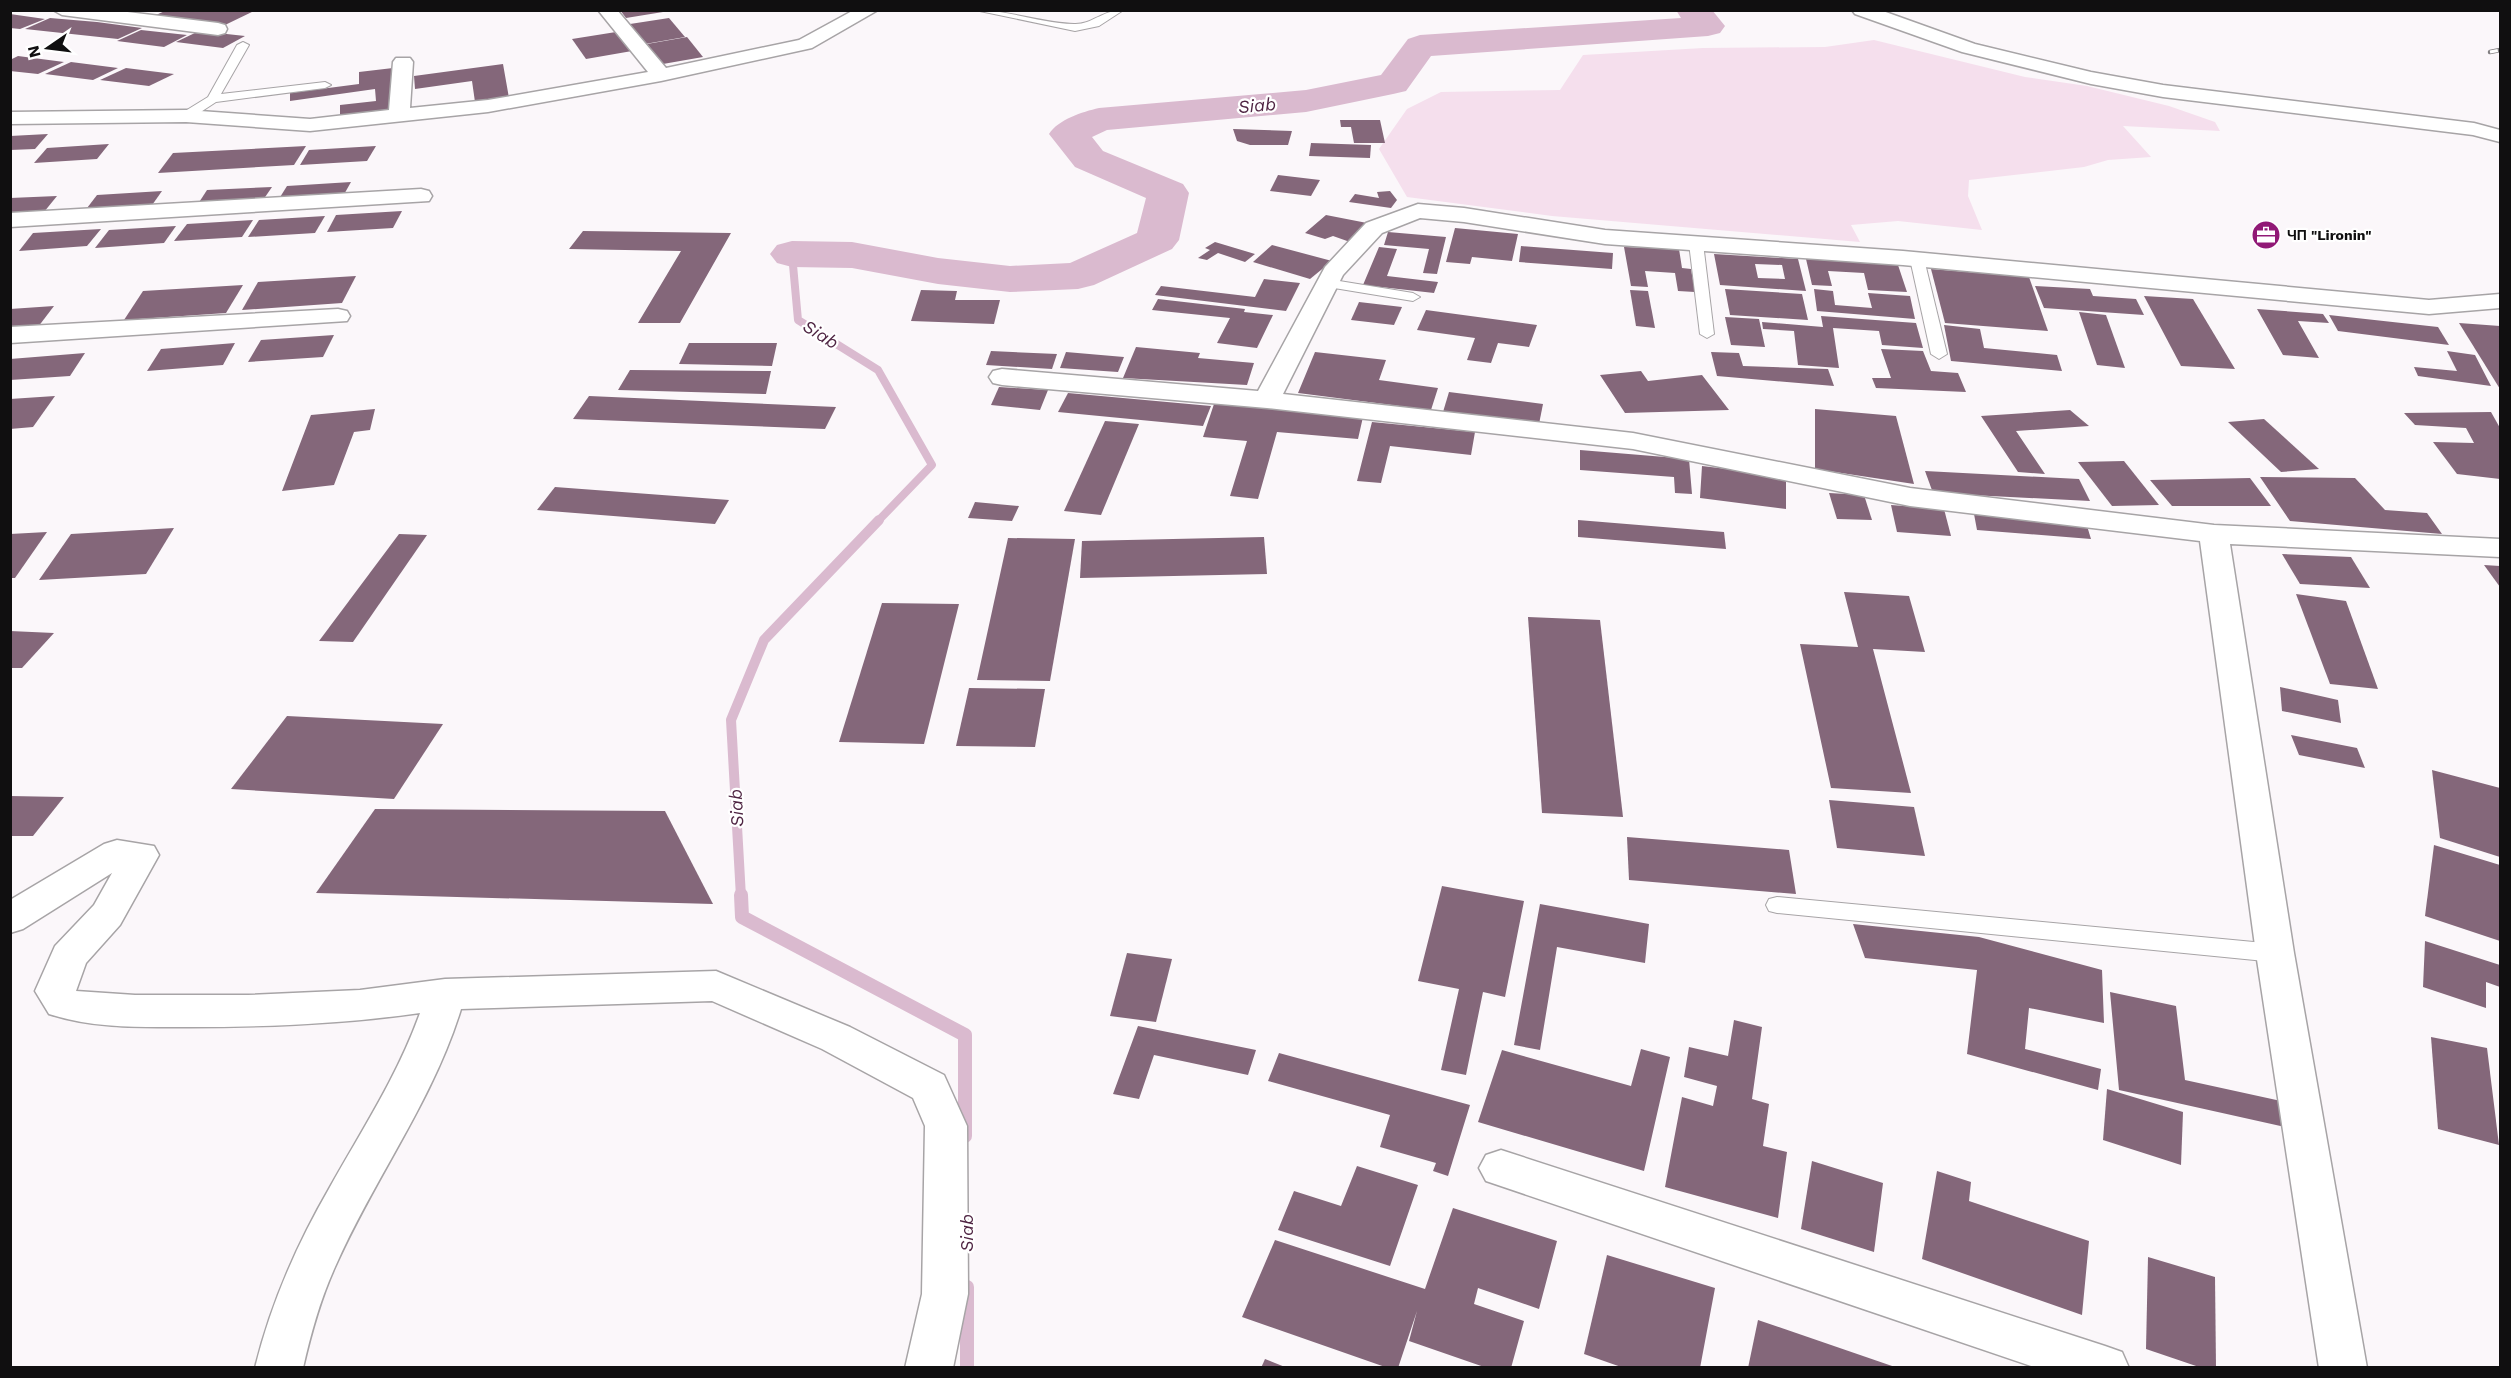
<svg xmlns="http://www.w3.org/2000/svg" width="2511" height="1378" font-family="'Work Sans',sans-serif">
	<rect width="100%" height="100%" fill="#fbf7fa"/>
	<polygon fill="#f5dfed" points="1874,40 2025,77 2087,86 2169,106 2215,122 2220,131 2123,126 2151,157 2108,160 2084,167 1969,180 1968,196 1982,230 1898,221 1851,225 1860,242 1552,216 1407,197 1379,149 1407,109 1441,92 1560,90 1583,55 1703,48 1825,47"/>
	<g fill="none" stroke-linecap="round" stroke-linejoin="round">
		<polyline stroke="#dabacf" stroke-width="8" points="792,254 798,320 878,370 932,465 878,521"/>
		<polyline stroke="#dabacf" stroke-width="10" points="741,897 731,720 764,640 879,520"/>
		<g stroke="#dabacf" stroke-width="14">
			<polyline points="741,895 742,917 965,1035 965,1136"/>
			<polyline points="967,1287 967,1368"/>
		</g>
		<path fill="#dabacf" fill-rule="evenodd" d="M1676,10H1712L1725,26L1720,33L1708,36L1431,56L1406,91L1393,94L1306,112L1107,130L1092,137L1103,151L1183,184L1189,193L1179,240L1172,249L1094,285L1078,289L1010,292L938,284L852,268L792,267L777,263L770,254L777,245L792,241L852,242L938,258L1010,266L1070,263L1137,233L1146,198L1075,167L1049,134C1059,119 1082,112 1099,108L1306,90L1381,75L1408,39L1420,35L1681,18Z"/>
	</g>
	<g fill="#84677a" fill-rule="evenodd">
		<polygon points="167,10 256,10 225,25 156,15"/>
		<polygon points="620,10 663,10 663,12 626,18"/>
		<polygon points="10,14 45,19 20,29 10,28"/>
		<polygon points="50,18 97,22 142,28 118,39 25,29"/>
		<polygon points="669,18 685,37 645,44 630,24"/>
		<polygon points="141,30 187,35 164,47 117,41"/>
		<polygon points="199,31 245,36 223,48 176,42"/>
		<polygon points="616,32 632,51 586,59 572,39"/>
		<polygon points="687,37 703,57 663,64 647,44"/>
		<polygon points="18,56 64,62 38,74 10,71 10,60"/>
		<polygon points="71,62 118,68 93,80 45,74"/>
		<polygon points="503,64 509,98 475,102 472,81 415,89 414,76"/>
		<polygon points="126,68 174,74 149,86 100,80"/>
		<polygon points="393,68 397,112 340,120 340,105 376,101 375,89 290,101 290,93 359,84 359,72"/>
		<polygon points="1340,120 1380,120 1385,143 1354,143 1351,127 1341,127"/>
		<polygon points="1233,129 1292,131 1288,145 1250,145 1237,141"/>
		<polygon points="48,134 35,149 10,150 10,136"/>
		<polygon points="1311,143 1371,145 1370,158 1309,156"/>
		<polygon points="109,144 97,159 34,163 47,148"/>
		<polygon points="306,146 294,165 158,173 173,153"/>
		<polygon points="376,146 367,161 300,165 309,150"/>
		<polygon points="1278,175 1320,180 1311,196 1270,191"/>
		<polygon points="351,182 342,198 277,202 287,186"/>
		<polygon points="272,187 261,203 196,207 207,190"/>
		<polygon points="162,191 150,208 84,212 97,195"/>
		<polygon points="1390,191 1397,200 1391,208 1349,202 1355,194 1379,198 1377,192"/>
		<polygon points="57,196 44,212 10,214 10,198"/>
		<polygon points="402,211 393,228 327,232 336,215"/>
		<polygon points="1326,215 1367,223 1350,242 1333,236 1325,239 1305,233"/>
		<polygon points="325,216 315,233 248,237 259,220"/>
		<polygon points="253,220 242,237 174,241 187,224"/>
		<polygon points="176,226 164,243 95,248 109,230"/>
		<polygon points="1455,228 1518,234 1512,261 1472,257 1470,264 1446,262"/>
		<polygon points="101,229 87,246 19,251 33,233"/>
		<polygon points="583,231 731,233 680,323 638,323 681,251 569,249"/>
		<polygon points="1388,232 1446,237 1437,274 1423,273 1429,249 1384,245"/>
		<polygon points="1215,242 1255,254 1245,262 1218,253 1207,260 1198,258 1210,250 1205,248"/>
		<polygon points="1272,245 1332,261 1310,279 1253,262"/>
		<polygon points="1521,246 1613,253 1612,269 1519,262"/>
		<polygon points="1379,247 1397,249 1387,276 1438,282 1434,293 1363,285"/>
		<polygon points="1624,247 1679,249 1682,268 1691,269 1695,292 1678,291 1675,273 1645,271 1648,287 1631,286"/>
		<path d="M1714,254L1798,259L1806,291L1720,285ZM1755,264L1782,265L1785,279L1758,278Z"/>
		<polygon points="1806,259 1898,265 1907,292 1868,290 1864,273 1828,271 1832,286 1812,285"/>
		<polygon points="1931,269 2029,277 2048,331 1945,323"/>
		<polygon points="356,276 342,303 242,310 258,282"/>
		<polygon points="1264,279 1300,283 1286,311 1155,295 1161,286 1255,297"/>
		<polygon points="243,285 226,313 124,320 143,291"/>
		<polygon points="2035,286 2090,289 2093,296 2136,299 2144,315 2044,308"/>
		<polygon points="1725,289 1802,294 1808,320 1730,315"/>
		<polygon points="1814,289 1833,291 1835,305 1872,308 1868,293 1910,296 1915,319 1817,311"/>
		<polygon points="921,290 957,291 955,300 1000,300 994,324 911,321"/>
		<polygon points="1630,290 1648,291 1655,328 1636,326"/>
		<polygon points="2144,296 2193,299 2235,369 2181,366"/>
		<polygon points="1158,299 1245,309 1244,312 1273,315 1257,348 1217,343 1230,318 1152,310"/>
		<polygon points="1359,302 1402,307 1394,325 1351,320"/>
		<polygon points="54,306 38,327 10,329 10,309"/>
		<polygon points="2257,309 2323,314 2329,323 2298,321 2319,358 2283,355"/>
		<polygon points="1426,310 1537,325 1529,347 1498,343 1491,363 1467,360 1475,338 1417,330"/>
		<polygon points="2079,312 2106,315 2125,368 2097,365"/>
		<polygon points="2329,315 2438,327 2449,345 2338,331"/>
		<polygon points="1821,316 1916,323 1923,348 1882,345 1879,331 1833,328 1839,368 1798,365 1794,331 1763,329 1762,322 1823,327"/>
		<polygon points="1725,317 1759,319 1765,347 1731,345"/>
		<polygon points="2459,323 2500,326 2500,389"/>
		<polygon points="1944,325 1980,329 1984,348 2057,355 2062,371 1951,361"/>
		<polygon points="334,335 323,357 248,362 261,340"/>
		<polygon points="235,343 223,365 147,371 161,349"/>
		<polygon points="689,343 777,343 772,366 679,364"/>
		<polygon points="1136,347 1200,353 1198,358 1254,363 1247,385 1123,378"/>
		<polygon points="1881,349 1923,351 1931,371 1958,373 1966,392 1876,388 1872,378 1891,378"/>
		<polygon points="991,351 1057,354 1052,369 986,365"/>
		<polygon points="2447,351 2475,355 2491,386 2418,376 2414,367 2457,371"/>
		<polygon points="1066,352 1124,357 1118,372 1060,368"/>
		<polygon points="1315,352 1386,360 1379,380 1438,388 1431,410 1298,393"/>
		<polygon points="1711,352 1739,353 1743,366 1828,369 1834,386 1717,376"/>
		<polygon points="85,353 70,376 10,380 10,359"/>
		<polygon points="630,370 771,371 766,394 618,390"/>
		<polygon points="1641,371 1648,381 1702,375 1729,410 1625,413 1600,375"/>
		<polygon points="999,387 1048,390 1040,410 991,405"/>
		<polygon points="1449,392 1543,404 1539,424 1443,412"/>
		<polygon points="1068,393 1211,406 1203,426 1058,412"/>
		<polygon points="55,396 33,427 10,429 10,399"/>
		<polygon points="589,396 836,407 825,429 573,419"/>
		<polygon points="1214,404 1363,417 1358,439 1277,432 1258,499 1230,496 1247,441 1203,437"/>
		<polygon points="375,409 370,430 354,432 334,485 282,491 311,415"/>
		<polygon points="1815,409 1896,416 1914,484 1815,469"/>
		<polygon points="2070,410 2089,426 2016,431 2045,474 2018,472 1981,416"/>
		<polygon points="2491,412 2500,428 2500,479 2457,474 2433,442 2474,443 2466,428 2415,425 2404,413"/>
		<polygon points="2264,419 2319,469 2281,472 2228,422"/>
		<polygon points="1105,421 1139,424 1101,515 1064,511"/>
		<polygon points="1372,422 1475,432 1471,455 1390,446 1381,483 1357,481"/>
		<polygon points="1580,450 1689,459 1692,494 1675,493 1674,477 1580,470"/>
		<polygon points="2124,461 2159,505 2112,506 2078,462"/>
		<polygon points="1702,466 1786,476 1786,509 1700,498"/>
		<polygon points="1925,471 2079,479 2090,501 1933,493"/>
		<polygon points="2260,477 2355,478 2385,510 2427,513 2442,534 2290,521"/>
		<polygon points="2250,478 2271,506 2172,506 2150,480"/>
		<polygon points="555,487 729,500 715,524 537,510"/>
		<polygon points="1829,493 1864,495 1872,520 1837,519"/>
		<polygon points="975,502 1019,506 1012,521 968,518"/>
		<polygon points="1891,505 1944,509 1951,536 1897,532"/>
		<polygon points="1974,514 2087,526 2091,539 1977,530"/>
		<polygon points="1578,520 1724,532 1726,549 1578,537"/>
		<polygon points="174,528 146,574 39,580 71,534"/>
		<polygon points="47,532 15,578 10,578 10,534"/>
		<polygon points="399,534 427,535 353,642 319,641"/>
		<polygon points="1264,537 1267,574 1080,578 1082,541"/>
		<polygon points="1008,538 1075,539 1050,681 977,680"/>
		<polygon points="2282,554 2351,557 2370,588 2300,584"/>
		<polygon points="2484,565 2500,566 2500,587"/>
		<polygon points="1844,592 1909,596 1925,652 1873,649 1911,793 1831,788 1800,644 1858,647"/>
		<polygon points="2296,594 2346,601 2378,689 2330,684"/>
		<polygon points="882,603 959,604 924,744 839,742"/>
		<polygon points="1528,617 1600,620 1623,817 1542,813"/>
		<polygon points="10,631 54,633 22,668 10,668"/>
		<polygon points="2280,687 2338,700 2341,723 2282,711"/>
		<polygon points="969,688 1045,689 1035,747 956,746"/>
		<polygon points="287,716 443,724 394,799 231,789"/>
		<polygon points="2291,735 2357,748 2365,768 2299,755"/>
		<polygon points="2432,770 2500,788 2500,857 2440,838"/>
		<polygon points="10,796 64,797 33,836 10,836"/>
		<polygon points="1829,800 1914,807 1925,856 1837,848"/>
		<polygon points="375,809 665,811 713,904 316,893"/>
		<polygon points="1627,837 1789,850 1796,894 1629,880"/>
		<polygon points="2434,845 2500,865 2500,941 2425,916"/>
		<polygon points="1442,886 1524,901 1505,997 1483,992 1466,1075 1441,1070 1459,989 1418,981"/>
		<polygon points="1540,904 1649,924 1645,963 1557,947 1540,1050 1514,1045"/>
		<polygon points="1853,924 1979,937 2102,970 2104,1023 2029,1008 2025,1049 2101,1069 2098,1090 1967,1054 1977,970 1865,958"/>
		<polygon points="2425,941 2500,965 2500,987 2486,982 2486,1008 2423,987"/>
		<polygon points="1127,953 1172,959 1156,1022 1110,1016"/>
		<polygon points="2110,992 2176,1006 2185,1080 2281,1101 2285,1127 2119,1090"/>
		<polygon points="1734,1020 1762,1027 1752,1099 1769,1104 1763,1146 1787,1152 1778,1218 1665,1187 1682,1097 1713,1106 1717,1086 1684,1077 1689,1047 1728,1056"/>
		<polygon points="1138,1026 1256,1050 1248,1075 1154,1055 1139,1099 1113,1094"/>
		<polygon points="2431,1037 2487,1048 2499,1145 2438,1129"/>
		<polygon points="1641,1049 1670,1057 1644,1171 1478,1122 1502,1050 1631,1086"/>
		<polygon points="1279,1053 1470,1105 1448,1176 1433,1171 1436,1163 1380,1147 1390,1115 1268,1081"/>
		<polygon points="2107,1089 2183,1112 2181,1165 2103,1140"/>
		<polygon points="1812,1161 1883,1183 1874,1252 1801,1229"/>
		<polygon points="1357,1166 1418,1185 1390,1266 1278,1230 1294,1191 1341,1206"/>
		<polygon points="1937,1171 1971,1182 1969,1201 2089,1241 2082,1315 1922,1259"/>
		<polygon points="1453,1208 1557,1241 1539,1309 1478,1288 1474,1304 1524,1321 1511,1368 1487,1368 1409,1341 1417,1311 1398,1368 1388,1368 1242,1317 1275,1240 1425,1289"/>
		<polygon points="1607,1255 1715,1288 1700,1368 1624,1368 1584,1354"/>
		<polygon points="2148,1257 2215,1277 2216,1368 2202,1368 2146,1349"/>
		<polygon points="1758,1320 1895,1367 1895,1368 1748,1368"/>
		<polygon points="1265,1359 1285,1367 1285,1368 1261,1368"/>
	</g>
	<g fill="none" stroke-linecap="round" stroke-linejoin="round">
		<g stroke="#a7a4a6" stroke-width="2">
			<g id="lane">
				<path d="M975,10C1009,10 1040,23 1074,24C1092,25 1104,9 1122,11L1099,26L1075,31Z"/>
				<polygon points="243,42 249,45 221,94 325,82 331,85 325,88 216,102 190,119 182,119 182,113 208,97 237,45"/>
				<polygon points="1696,239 1703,243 1714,334 1707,338 1700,334 1689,243"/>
				<polygon points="1917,255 1924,259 1947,354 1939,359 1931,354 1910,259"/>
				<polygon points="1327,279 1413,293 1420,297 1413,301 1322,286 1320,283"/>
				<polygon points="1777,897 2275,944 2283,947 2286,953 2283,959 2275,962 1777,913 1769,911 1766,905 1769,899"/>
			</g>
		</g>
		<g stroke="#a7a4a6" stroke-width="3">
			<g id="street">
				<polygon points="53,10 111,10 218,23 225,25 227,29 225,33 218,35 62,15"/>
				<polygon points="598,10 617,10 666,68 799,40 854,10 878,10 812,48 661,81 488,112 310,131 186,122 10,124 10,112 186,110 310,119 389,110 393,62 396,58 410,58 413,62 410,108 488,100 648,72"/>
				<polygon points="1852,10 1880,10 1975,44 2091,72 2163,85 2474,123 2500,130 2500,142 2473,135 2163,97 2091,84 1962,52 1855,14"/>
				<polygon points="421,189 429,191 432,196 429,201 10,227 10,213"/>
				<polygon points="1418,204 1464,208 1605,230 1903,251 2429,300 2500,294 2500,308 2429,314 1903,265 1605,244 1464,222 1420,218 1382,233 1343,275 1283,394 1633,433 1910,488 2214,525 2500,539 2500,557 2230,544 2294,953 2367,1368 2319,1368 2256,953 2200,541 1910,506 1633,449 1267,408 1002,385 993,383 989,377 993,371 1002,369 1258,391 1325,267 1366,223"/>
				<polygon points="338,309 347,311 350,316 347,321 10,343 10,327"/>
				<path d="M117,840L154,846L159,855L120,925L86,963L76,991L135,995H248L360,990L445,979L716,971L850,1027L944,1075L967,1126L968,1294L953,1368H905L922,1294L925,1126L913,1098L822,1049L712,1001L461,1009C433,1101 373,1180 335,1267C320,1300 311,1333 303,1368H255C271,1303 297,1244 330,1187C362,1130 398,1075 420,1013C343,1024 267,1027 190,1027C143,1027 95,1029 49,1014L35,991L55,946L94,905L112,873L23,929L10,933V900L104,844Z"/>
				<polygon points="1501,1150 2105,1346 2122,1352 2129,1368 2037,1368 1486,1181 1479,1168 1486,1155"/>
			</g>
		</g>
		<use href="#lane" fill="#fff" fill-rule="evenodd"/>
		<use href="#street" fill="#fff" fill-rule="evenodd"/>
		<g stroke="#817e80" stroke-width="4.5">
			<polyline id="rail" points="2490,52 2500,50"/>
		</g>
		<use href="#rail" stroke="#fff" stroke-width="3" stroke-dasharray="8" stroke-linecap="butt"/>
	</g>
	<defs>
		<g id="office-disc" transform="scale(1.5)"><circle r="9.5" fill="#911976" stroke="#fff"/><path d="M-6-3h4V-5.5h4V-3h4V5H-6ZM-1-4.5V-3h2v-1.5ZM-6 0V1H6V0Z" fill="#fff"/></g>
	</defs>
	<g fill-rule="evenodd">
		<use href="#office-disc" x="2266" y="235"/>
	</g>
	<g text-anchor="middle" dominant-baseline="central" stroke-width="4.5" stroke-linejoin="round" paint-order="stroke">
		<g font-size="14" font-weight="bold" fill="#100f10" stroke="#fff" text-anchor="start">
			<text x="2287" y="235">ЧП "Lironin"</text>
		</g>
		<g font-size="18" font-style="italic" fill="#4f2543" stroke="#fff">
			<text transform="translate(1257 105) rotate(-5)">Siab</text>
			<text transform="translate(821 334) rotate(32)">Siab</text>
			<text transform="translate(736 808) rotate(-93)">Siab</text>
			<text transform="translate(966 1233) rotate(-90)">Siab</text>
		</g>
	</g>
	<rect width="2511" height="1378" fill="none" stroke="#100f10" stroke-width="24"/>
	<g transform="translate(48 48) rotate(256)" stroke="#ffffff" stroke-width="4.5" paint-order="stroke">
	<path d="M0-4.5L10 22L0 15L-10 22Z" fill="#100f10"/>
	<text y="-9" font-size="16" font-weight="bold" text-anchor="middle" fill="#100f10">N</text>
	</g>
</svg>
